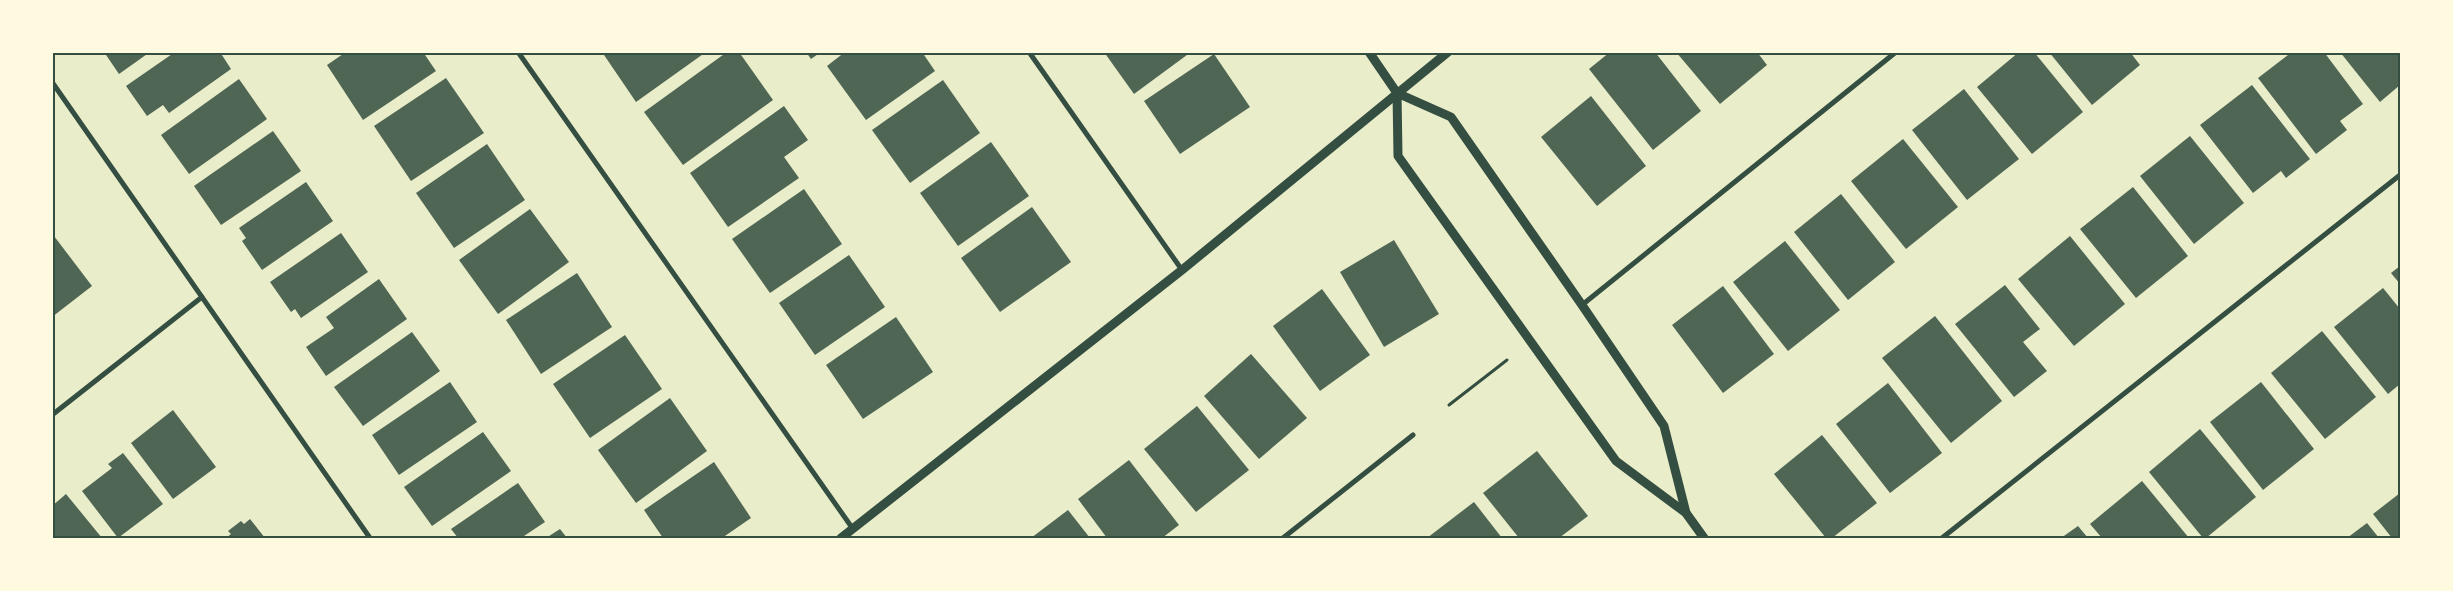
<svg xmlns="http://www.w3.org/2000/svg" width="2453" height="591" font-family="Raleway,sans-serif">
	<rect width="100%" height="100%" fill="#e9edc9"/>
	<g fill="#4f6655">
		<polygon points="104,52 150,52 119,74"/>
		<polygon points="175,52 220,52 231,69 169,113 163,105 147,116 126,86"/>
		<polygon points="346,52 423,52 436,71 363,120 327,65"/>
		<polygon points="602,52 706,52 636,102"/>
		<polygon points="727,52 739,52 773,100 683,165 644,112"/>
		<polygon points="806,52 821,52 811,59"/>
		<polygon points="845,52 922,52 935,71 866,120 827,66"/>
		<polygon points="1104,52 1191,52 1134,94"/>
		<polygon points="1610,52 1655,52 1701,111 1653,150 1589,69"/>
		<polygon points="1676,52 1757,52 1767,65 1720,104"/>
		<polygon points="2019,52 2034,52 2083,112 2032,154 1977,87"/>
		<polygon points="2049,52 2130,52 2140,65 2092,105"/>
		<polygon points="2292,52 2324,52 2363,104 2340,121 2347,130 2316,154 2258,78"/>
		<polygon points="2340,52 2400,52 2400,85 2380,102"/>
		<polygon points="1214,54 1250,107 1180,154 1144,101"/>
		<polygon points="446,78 484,133 411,181 374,126"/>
		<polygon points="239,79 267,119 189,174 161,135"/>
		<polygon points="943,80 980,133 910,183 872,130"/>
		<polygon points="2252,85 2310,159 2286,178 2281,171 2253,193 2200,125"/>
		<polygon points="1964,89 2019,159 1967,200 1912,130"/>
		<polygon points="1591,96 1646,166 1597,206 1541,137"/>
		<polygon points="784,106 808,140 784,157 799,178 728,227 690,173"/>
		<polygon points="273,131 301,171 221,225 194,186"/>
		<polygon points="2190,136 2244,203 2194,244 2140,176"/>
		<polygon points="1903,139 1958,207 1906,249 1851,181"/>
		<polygon points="991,142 1029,196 958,246 920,193"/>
		<polygon points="487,144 525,200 454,248 416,193"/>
		<polygon points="306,182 333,221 262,270 242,241 246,238 239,228"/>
		<polygon points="2133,187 2188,256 2136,298 2080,229"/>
		<polygon points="804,189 842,244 770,293 732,239"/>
		<polygon points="1841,194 1895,262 1848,300 1794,232"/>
		<polygon points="1032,207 1071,262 1000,312 961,258"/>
		<polygon points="530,209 569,262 498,314 459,260"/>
		<polygon points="341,233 368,272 301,318 295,309 291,312 270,282"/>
		<polygon points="54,236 92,286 52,317 52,237"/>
		<polygon points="2070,236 2125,304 2074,346 2018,279"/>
		<polygon points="1394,240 1439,314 1384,347 1340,272"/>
		<polygon points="1785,241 1840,310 1788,351 1733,282"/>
		<polygon points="849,255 885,307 815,355 779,303"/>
		<polygon points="2400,266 2400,284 2391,273"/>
		<polygon points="577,273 612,327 541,374 506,320"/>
		<polygon points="379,279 407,319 326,376 306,347 334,328 326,317"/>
		<polygon points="2005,285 2040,329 2023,342 2047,371 2014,397 1955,324"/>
		<polygon points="1723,286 1774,354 1723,393 1672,325"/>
		<polygon points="2383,288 2400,309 2400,384 2388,394 2334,327"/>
		<polygon points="1322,289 1370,355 1320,391 1273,326"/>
		<polygon points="1935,316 2002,401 1951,443 1882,358"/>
		<polygon points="896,317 933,372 863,419 826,365"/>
		<polygon points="2322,331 2376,397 2325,439 2271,373"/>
		<polygon points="412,332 440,371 363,426 334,387"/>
		<polygon points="625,335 662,389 590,438 553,384"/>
		<polygon points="1251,354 1307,418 1259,459 1204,396"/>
		<polygon points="450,382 477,422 399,475 372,435"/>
		<polygon points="2261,382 2314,449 2263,490 2210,422"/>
		<polygon points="1888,383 1942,453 1890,493 1836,424"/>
		<polygon points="670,398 707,451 636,503 598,450"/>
		<polygon points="1197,406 1249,470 1196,512 1144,449"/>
		<polygon points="173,410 216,467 173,499 131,443"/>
		<polygon points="2200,429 2256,497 2206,538 2203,538 2149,472"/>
		<polygon points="483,432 511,471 432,526 404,487"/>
		<polygon points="1822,435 1877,503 1832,538 1826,538 1774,474"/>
		<polygon points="1537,451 1588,516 1559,538 1519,538 1483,493"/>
		<polygon points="123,453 163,504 118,538 82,491 112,468 108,464"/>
		<polygon points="1129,460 1179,525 1162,538 1107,538 1078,499"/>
		<polygon points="714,462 751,518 722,538 663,538 644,510"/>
		<polygon points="2142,481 2189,538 2102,538 2090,524"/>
		<polygon points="518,483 545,522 521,538 458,538 451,529"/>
		<polygon points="2400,493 2400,538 2392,538 2373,514"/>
		<polygon points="66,494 102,538 52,538 52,506"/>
		<polygon points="1474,502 1502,538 1427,538"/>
		<polygon points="1068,510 1090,538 1031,538"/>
		<polygon points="250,519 265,538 226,538 231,534 228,531 241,521 244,524"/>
		<polygon points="2367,523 2379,538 2347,538"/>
		<polygon points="2078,526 2088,538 2061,538"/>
		<polygon points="560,529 567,538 546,538"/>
	</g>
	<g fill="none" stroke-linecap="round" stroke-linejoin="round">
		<polyline stroke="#344e41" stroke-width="3" points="1449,405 1507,360"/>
		<g stroke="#344e41" stroke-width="5">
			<polyline points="518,52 853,529"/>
			<polyline points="1029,52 1182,270"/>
			<polyline points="52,82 370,538"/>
			<polyline points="1582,305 1896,52"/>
			<polyline points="52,415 202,297"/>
			<polyline points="1283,538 1413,435"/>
			<polyline points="1942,538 2400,175"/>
		</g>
		<g stroke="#344e41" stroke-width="9">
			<polyline points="1369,52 1397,93 1451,117 1582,305 1664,426 1686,513"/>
			<polyline points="1397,93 1398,156 1616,461 1686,513 1704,538"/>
			<polyline points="841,538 1182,270 1448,52"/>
		</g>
	</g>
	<rect width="2453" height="591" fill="none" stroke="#fefae0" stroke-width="108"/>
	<rect x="54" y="54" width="2345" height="483" fill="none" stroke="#344e41" stroke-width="2"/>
</svg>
